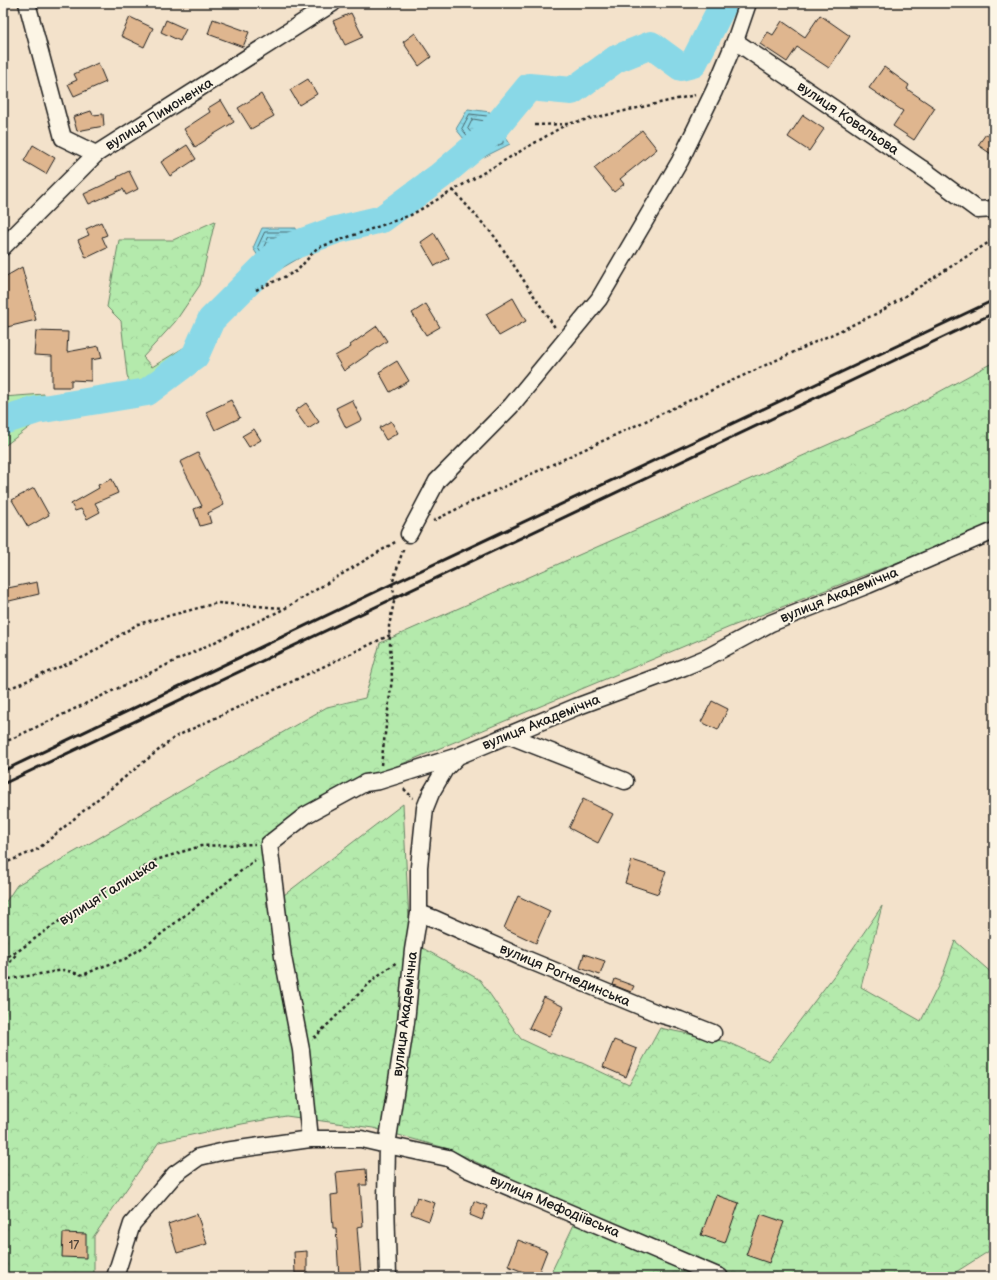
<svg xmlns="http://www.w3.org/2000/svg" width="997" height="1280" font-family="'Balsamiq Sans',sans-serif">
	<defs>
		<pattern id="forest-crowns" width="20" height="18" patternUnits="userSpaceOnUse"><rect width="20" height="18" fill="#b4eaac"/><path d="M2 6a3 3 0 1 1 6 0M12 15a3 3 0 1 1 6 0" fill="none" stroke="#9ac893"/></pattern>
		<pattern id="water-ripples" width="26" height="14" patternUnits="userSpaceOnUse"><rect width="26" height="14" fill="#89d8e7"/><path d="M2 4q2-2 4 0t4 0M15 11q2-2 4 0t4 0" fill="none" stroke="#76b9c6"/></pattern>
	</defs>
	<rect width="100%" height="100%" fill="#f3e2cb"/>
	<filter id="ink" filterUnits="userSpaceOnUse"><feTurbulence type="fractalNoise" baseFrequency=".025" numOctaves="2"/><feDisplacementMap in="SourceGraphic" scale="8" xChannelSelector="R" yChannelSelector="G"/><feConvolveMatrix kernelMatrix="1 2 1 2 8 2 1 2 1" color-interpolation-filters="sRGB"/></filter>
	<g filter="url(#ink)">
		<g fill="url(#forest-crowns)" stroke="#688364">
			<polygon points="215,221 200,285 175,322 143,357 152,367 193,342 191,371 137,405 127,375 121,321 107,307 119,240 173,240"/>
			<polygon points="994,362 994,525 730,627 330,794 263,841 267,908 403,804 410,941 480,980 521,1039 551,1053 582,1063 629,1085 660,1028 727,1042 769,1061 836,973 882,906 861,987 921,1021 942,978 955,941 994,975 994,1248 948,1277 549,1277 580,1212 449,1149 373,1128 286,1116 242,1124 159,1142 94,1236 94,1277 3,1277 3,906 17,885 327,707 365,698 380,643 904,411"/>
			<polygon points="44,394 39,420 3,447 3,397"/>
		</g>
		<g fill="url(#water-ripples)" stroke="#5d8d96">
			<polygon points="468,109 490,112 510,144 480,159 456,129"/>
			<polygon points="262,228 296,228 301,257 270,275 253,248"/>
		</g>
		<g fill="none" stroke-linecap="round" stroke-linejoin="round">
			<g stroke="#48676d" stroke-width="1">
				<polygon points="470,114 487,116 503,141 503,143 483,153 481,153 462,129"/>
				<polygon points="473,119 485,121 496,139 495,141 484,147 482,146 468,129"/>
				<polygon points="265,232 292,232 296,255 273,268 271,268 258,247"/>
				<polygon points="269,237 288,237 291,252 274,262 272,261 264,247"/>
			</g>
			<polyline stroke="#89d8e7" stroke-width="28" points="3,421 37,410 147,392 195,356 211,320 281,250 336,230 382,219 440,176 491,133 529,87 572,91 616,59 651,45 681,67 693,64 724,3"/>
		</g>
		<g fill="#dfb68f" stroke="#1c1c1c">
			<polygon points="351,13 363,37 345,45 333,21"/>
			<polygon points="820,15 850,36 829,68 797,47 787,62 760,44 768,32 773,35 782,21 805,37"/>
			<polygon points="130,17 153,28 144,47 121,36"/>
			<polygon points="213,19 249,32 243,47 208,34"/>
			<polygon points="166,20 186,29 180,41 161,32"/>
			<polygon points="415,33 431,57 419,66 403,42"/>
			<polygon points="98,63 106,82 74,96 68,84 77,80 74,74"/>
			<polygon points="884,67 909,85 907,89 935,108 914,140 893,126 903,111 869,88"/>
			<polygon points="308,79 317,94 299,105 290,90"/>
			<polygon points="261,94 274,116 251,129 238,108"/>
			<polygon points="221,100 234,122 206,139 206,140 195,147 184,129 210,112 208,108"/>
			<polygon points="91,111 93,115 103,114 104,126 77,131 73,117"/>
			<polygon points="803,115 824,129 809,151 788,137"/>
			<polygon points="642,130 657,149 620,179 624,184 614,192 594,168"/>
			<polygon points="986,134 994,139 994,156 978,145"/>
			<polygon points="33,145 55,158 46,174 24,161"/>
			<polygon points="187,145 196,159 170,176 161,162"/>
			<polygon points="129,171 138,189 126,195 123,189 89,204 84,194 118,178 117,177"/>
			<polygon points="101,222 107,235 102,237 107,248 86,258 78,240 89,235 86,229"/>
			<polygon points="434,233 449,258 435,266 421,242"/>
			<polygon points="22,267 36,320 3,328 3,278"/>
			<polygon points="513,298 526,321 499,336 486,314"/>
			<polygon points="426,304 440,327 426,335 412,313"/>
			<polygon points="377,326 387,341 344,371 335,356 351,347 350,345"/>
			<polygon points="36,331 68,332 67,352 99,346 102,358 91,360 91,381 71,380 71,387 52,387 52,356 34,355"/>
			<polygon points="397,361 409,381 390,392 379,372"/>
			<polygon points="231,400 240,418 215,430 206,412"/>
			<polygon points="352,400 362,420 346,428 336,408"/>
			<polygon points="306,403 319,422 308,429 295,411"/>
			<polygon points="391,421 398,433 386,440 379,428"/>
			<polygon points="254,429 261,440 249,447 242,436"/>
			<polygon points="198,453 224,505 208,513 211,523 200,526 194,509 202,506 180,462"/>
			<polygon points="112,479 118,493 95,503 100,512 87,519 81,509 75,511 71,504 99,488 98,485"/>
			<polygon points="34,488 49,515 28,527 12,500"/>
			<polygon points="37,582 39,594 5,602 3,589"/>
			<polygon points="712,701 728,709 718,730 701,722"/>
			<polygon points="583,799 613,814 598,843 569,828"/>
			<polygon points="632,860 666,871 658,894 625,883"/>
			<polygon points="518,896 550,911 536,943 504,928"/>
			<polygon points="584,954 605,961 600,975 580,968"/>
			<polygon points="615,979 634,986 631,992 613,985"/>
			<polygon points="544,997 564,1007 549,1037 529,1028"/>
			<polygon points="614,1040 637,1049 626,1077 603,1067"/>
			<polygon points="366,1169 367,1185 360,1185 363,1226 357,1227 361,1277 339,1277 336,1228 333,1228 331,1195 338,1194 336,1172"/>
			<polygon points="716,1195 739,1203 725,1243 701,1235"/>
			<polygon points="417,1197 435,1203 429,1221 411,1214"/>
			<polygon points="474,1201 487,1206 482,1220 470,1215"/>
			<polygon points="197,1214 207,1244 177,1253 168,1224"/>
			<polygon points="761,1214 784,1222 769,1263 746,1255"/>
			<polygon points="63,1233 86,1234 86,1258 62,1257"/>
			<polygon points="518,1240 547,1251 537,1277 508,1266"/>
			<polygon points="307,1251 307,1273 295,1273 294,1252"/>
		</g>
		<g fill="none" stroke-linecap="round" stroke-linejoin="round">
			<g stroke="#1c1c1c" stroke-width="19">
				<g id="minor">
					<polyline points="27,3 63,138 96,154"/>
					<polyline points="735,41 921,168 978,210 994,209"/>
					<polyline points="3,247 96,154 333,3"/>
					<polyline points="409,534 437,481 511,406 599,299 680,161 714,91 735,41 748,3"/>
					<polyline points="508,735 625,781"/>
					<polyline points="419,913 435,919 521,957 659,1014 680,1020 713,1033"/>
					<polyline points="115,1277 132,1224 175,1174 199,1157 225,1151 310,1139"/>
					<polyline points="388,1277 386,1200 387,1145 361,1139 310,1139 301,1050 283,957 269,844 306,815 365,783 379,781 455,757"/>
					<polyline points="720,1277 469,1170 448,1158 387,1145 406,1022 413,950 419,913 419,867 425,808 431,793 445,769 458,756 576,707 684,667 706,658 771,623 868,585 994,531"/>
				</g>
			</g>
			<g stroke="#1c1c1c" stroke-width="2.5" stroke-dasharray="3 3" stroke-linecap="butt">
				<polyline points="535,125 567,124 695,95"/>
				<polyline points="453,190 495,237 556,329"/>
				<polyline points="256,290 297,271 317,248 411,215 567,124"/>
				<polyline points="433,521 469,503 880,312 994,239"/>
				<polyline points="3,691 86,656 138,624 217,603 283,608"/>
				<polyline points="3,743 284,609 397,541"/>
				<polyline points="381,765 392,679 389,626 395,597 392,584 404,547"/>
				<polyline points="404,789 413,798"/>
				<polyline points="3,864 38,849 94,802 175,737 390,635"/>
				<polyline points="3,959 18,951 73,911 156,860 201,846 255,844"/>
				<polyline points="3,972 17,953"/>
				<polyline points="3,980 64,970 83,975 101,967 125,959 151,942 255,860"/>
				<polyline points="314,1038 376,977 397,962"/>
			</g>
			<use href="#minor" stroke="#fcf5e5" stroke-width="16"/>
			<g stroke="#1c1c1c" stroke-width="3">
				<polyline points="3,771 392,584 994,300"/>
				<polyline points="3,784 994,313"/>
			</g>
		</g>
	</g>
	<g text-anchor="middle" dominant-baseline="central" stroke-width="3.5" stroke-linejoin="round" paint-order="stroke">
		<g font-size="12" fill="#4d4239">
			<text x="74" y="1245">17</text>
		</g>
		<g font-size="14" fill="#1c1c1c" stroke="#fcf5e5">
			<text transform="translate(159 114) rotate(-32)">вулиця Пимоненка</text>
			<text transform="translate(848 118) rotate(34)">вулиця Ковальова</text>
			<text transform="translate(839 595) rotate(-22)">вулиця Академічна</text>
			<text transform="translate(541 722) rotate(-22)">вулиця Академічна</text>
			<text transform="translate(108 892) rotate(-32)">вулиця Галицька</text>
			<text transform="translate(565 975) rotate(23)">вулиця Рогнединська</text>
			<text transform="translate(405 1014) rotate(-83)">вулиця Академічна</text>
			<text transform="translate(555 1206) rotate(23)">вулиця Мефодіївська</text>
		</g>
	</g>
	<rect width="997" height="1280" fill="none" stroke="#fcf5e5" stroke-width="16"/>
	<rect x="8" y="8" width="981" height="1264" fill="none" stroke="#1c1c1c" stroke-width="1.5" filter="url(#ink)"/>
</svg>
